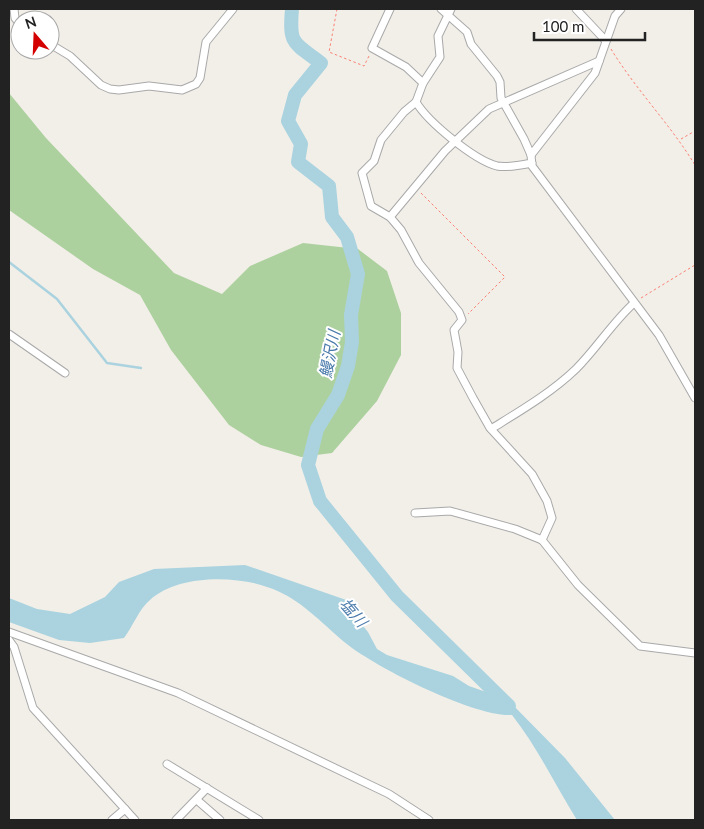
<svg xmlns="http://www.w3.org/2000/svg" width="704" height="829" font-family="Lato,'Noto Sans JP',sans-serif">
	<rect width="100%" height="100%" fill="#f2efe9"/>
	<polygon fill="#add19e" points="9,93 46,138 174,273 222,294 250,266 303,243 358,249 387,271 401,313 401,355 377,401 332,453 301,457 261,445 229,425 171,350 140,295 93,269 9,210"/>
	<path fill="#aad3df" d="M245,565L352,602L350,610L368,632L377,649L387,655L453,676L469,686L489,693H501L565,758L615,820H577C555,785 538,748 512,715C476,718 372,666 343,641C322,623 301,600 273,589C239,575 178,574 150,600C139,609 133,626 124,638L90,643L59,640L9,622V598L37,609L70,614L105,597L119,582L154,569Z"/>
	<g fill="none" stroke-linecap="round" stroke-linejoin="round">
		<polyline stroke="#aad3df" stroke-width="2.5" points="9,262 57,299 107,363 141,368"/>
		<path stroke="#aad3df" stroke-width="14" d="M292,9C289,45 293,42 321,63L295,95L288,121L301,144L298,162L329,186L332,217L347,237L358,274L351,315L352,342L348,366L338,395L317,429L308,465L320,501L397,596L509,706"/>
		<g stroke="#a9a9a9" stroke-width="9">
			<g id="street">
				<polyline points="14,9 15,18 20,24"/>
				<polyline points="390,9 372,48 406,67 423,83"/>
				<polyline points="441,9 467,32 471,44 497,76 500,82 501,98 524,139 531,155 532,166 659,335 695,398"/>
				<polyline points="451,9 438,36 440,57 423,83 416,102 404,112 381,140 374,161 362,173 371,206 390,217 445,151 489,109 599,61"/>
				<polyline points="576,9 606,41"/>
				<polyline points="50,44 70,56 101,85 110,89 119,90 149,86 182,90 196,84 200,78 206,42 233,9"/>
				<path d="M416,102C428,122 474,160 497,166C508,168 521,165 532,163"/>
				<polyline points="531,155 595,73 615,16 621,9"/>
				<polyline points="390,217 401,230 419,263 459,312 462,320 454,330 458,352 457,368 473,398 490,428 532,474 547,501 552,518 542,540 578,585 640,646 695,653"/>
				<polyline points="9,334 65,373"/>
				<path d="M491,429C520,411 551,393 576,369C597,348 612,323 634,303"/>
				<polyline points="415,513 450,511 515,529 542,540"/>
				<polyline points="9,632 178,693 389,794 429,820"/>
				<polyline points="9,640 14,647 33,708 135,820"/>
				<polyline points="167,764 259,820"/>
				<polyline points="197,800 220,820"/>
				<polyline points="112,820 125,809"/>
				<polyline points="176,820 207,788"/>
			</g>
		</g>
		<g stroke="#fa8072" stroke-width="1" stroke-dasharray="2.5 2.5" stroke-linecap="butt">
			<polyline points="337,9 329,52 364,66 369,56"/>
			<path d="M611,49C636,90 670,124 695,165"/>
			<polyline points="681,139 695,131"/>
			<polyline points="421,193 505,277 468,314"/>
			<polyline points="641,298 695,265"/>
		</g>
		<use href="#street" stroke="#fff" stroke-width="7"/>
	</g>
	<g text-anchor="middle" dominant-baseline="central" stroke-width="4" stroke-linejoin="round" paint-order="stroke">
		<g font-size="16" font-style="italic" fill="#4a7aab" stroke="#fff">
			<text transform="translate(329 354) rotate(-79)">鰻沢川</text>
			<text transform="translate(354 612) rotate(49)">塩川</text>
		</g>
	</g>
	<rect width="704" height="829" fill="none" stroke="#222222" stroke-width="20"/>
	<g transform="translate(35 35) rotate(341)"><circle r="24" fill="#ffffff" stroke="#a7a7a7"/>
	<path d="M0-4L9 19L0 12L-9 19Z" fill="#d40000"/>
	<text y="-8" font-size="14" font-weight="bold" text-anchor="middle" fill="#222222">N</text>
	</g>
	<path d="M534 32v8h111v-8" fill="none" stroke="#222222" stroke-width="2.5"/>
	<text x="542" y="32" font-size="15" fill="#222222" stroke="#ffffff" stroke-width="4" paint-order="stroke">100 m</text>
</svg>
